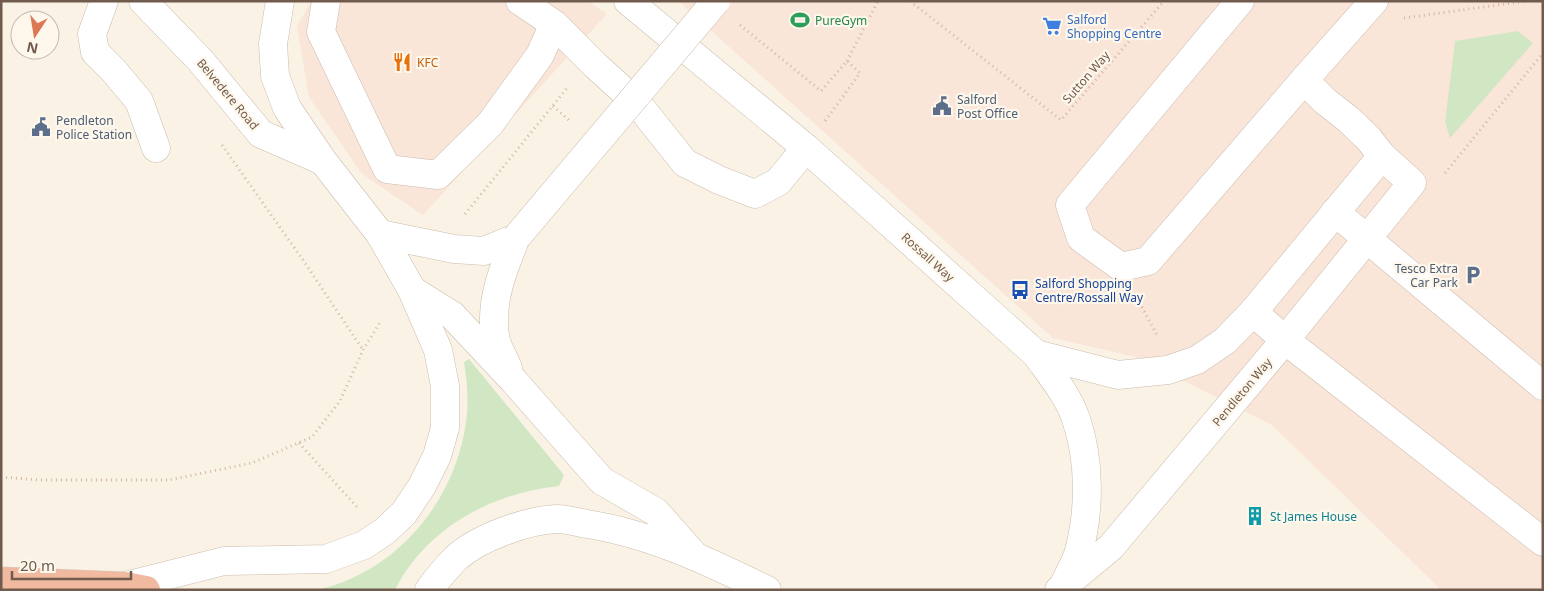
<svg xmlns="http://www.w3.org/2000/svg" width="1544" height="591" font-family="'Noto Sans',sans-serif">
	<rect width="100%" height="100%" fill="#faf3e5"/>
	<g fill="#fae5d9">
		<polygon points="311,1 588,1 607,14 423,215 362,174 309,97 297,26"/>
		<polygon points="678,1 1543,1 1543,590 1441,590 1272,425 1136,357 1053,338"/>
	</g>
	<g fill="#d1e7c4">
		<polygon points="1518,31 1533,43 1450,138 1445,122 1455,41"/>
		<path d="M469,359L564,475L559,486C492,493 426,528 395,590H316C396,573 455,502 466,422C469,402 467,382 464,362Z"/>
	</g>
	<g fill="none" stroke-linecap="round" stroke-linejoin="round">
		<g stroke="#cbbbac" stroke-width="29">
			<g id="minor">
				<polyline points="104,1 92,34 95,52 114,71 139,101 156,148"/>
				<polyline points="143,1 200,60 261,134 323,161"/>
				<polyline points="326,1 321,32 387,169 438,175 490,124 540,55 554,24"/>
				<polyline points="520,1 554,24 595,65 638,104 685,163 719,180 755,194 778,182 806,148"/>
				<path d="M628,1L806,148L1036,354C1050,374 1068,395 1076,419C1090,460 1090,509 1079,551C1076,562 1070,572 1065,582"/>
				<polyline points="1240,1 1070,205 1081,238 1121,267 1148,261 1304,80 1374,1"/>
				<polyline points="1304,80 1325,101 1348,119 1368,138 1382,156"/>
				<polyline points="1335,212 1543,386"/>
				<polyline points="380,234 454,249 484,251 516,238"/>
				<polyline points="412,290 452,315 513,380 602,481 656,512 694,555"/>
				<polyline points="1253,312 1285,340 1543,542"/>
				<polyline points="1036,354 1118,375 1168,370 1197,360 1225,341 1253,312 1382,156 1412,183 1285,340 1111,547 1059,590"/>
				<path d="M508,368C504,358 496,346 495,336C490,301 503,269 516,238"/>
				<polyline points="125,586 224,561 326,559 364,545 385,531 404,513 422,486 437,456 445,428 445,386 438,350 412,290 380,234 323,161 287,108 275,76 273,44 280,1"/>
				<path d="M429,590C437,579 446,568 456,558C478,538 527,520 557,519C566,519 577,522 587,524C651,534 710,562 767,590"/>
			</g>
		</g>
		<g stroke="#d7d1cd" stroke-width="29">
			<polyline id="highway" points="1,581 125,586 146,590"/>
		</g>
		<g stroke="#d3b7a2" stroke-width="3" stroke-dasharray="1 4" stroke-linecap="butt">
			<polyline points="910,1 1061,120 1164,1"/>
			<polyline points="1404,18 1527,1"/>
			<polyline points="740,25 821,91 847,61 860,73 825,121"/>
			<polyline points="847,61 878,1"/>
			<polyline points="553,106 570,121"/>
			<polyline points="222,145 303,260 363,350"/>
			<polyline points="1445,173 1543,53"/>
			<polyline points="465,214 568,87"/>
			<polyline points="1137,298 1158,337"/>
			<polyline points="299,443 357,507"/>
			<polyline points="1,477 40,480 169,480 252,463 312,437 340,401 363,350 381,321"/>
		</g>
		<use href="#minor" stroke="#fff" stroke-width="28"/>
		<use href="#highway" stroke="#f0b9a0" stroke-width="28"/>
		<g stroke="#cbbbac" stroke-width="29" stroke-linecap="butt">
			<polyline id="minor-bridge" points="516,238 716,1"/>
		</g>
		<use href="#minor-bridge" stroke="#fff" stroke-width="28"/>
	</g>
	<defs>
		<g id="stadium-bare" transform="scale(1.5)"><path d="M0-5a6.5 5 0 1 0 0 10a6.5 5 0 1 0 0-10ZM-3.5-1.8h7v3.6h-7Z" fill="#2e9e5b" stroke="#fef7eb" stroke-width="2.5" paint-order="stroke"/></g>
		<g id="supermarket-bare" transform="scale(1.5)"><path d="M-6-5.5h2.5l.6 2H6L4.5 2H-2.5L-4.4-4H-6ZM-1.5 3.2a1.3 1.3 0 1 0 .1 0ZM3 3.2a1.3 1.3 0 1 0 .1 0Z" fill="#3f7fe0" stroke="#fef7eb" stroke-width="2.5" paint-order="stroke"/></g>
		<g id="restaurant-bare" transform="scale(1.5)"><path d="M-5-6h1v4h1v-4h1v4h1v-4h1v5L-1.5 .5V6h-2V.5L-5-1ZM5-6V6H3V1.5H1.5Q1.5-4 5-6Z" fill="#e8710a" stroke="#fef7eb" stroke-width="2.5" paint-order="stroke"/></g>
		<g id="civic-bare" transform="scale(1.5)"><path d="M-.6-6.5H3V-4.5H.6V-3L4-1V1h2V6H-6V1h2V-1L-.6-3ZM-1.2 2.5V6h2.4V2.5Z" fill="#5c6f8a" stroke="#fef7eb" stroke-width="2.5" paint-order="stroke"/></g>
		<g id="parking-bare" transform="scale(1.5)"><path d="M-3.5-5.5H1a3.5 3.5 0 0 1 0 7H-1V5.5H-3.5ZM-1-3.4V-.6H.8a1.4 1.4 0 0 0 0-2.8Z" fill="#5c6f8a" stroke="#fef7eb" stroke-width="2.5" paint-order="stroke"/></g>
		<g id="bus-bare" transform="scale(1.5)"><path d="M-5-6H5V4H4V6H2V4H-2V6H-4V4H-5ZM-3.5-4V0h7V-4ZM-3.5 1.2v1.5H-2V1.2ZM2 1.2v1.5H3.5V1.2Z" fill="#1a4fb4" stroke="#fef7eb" stroke-width="2.5" paint-order="stroke"/></g>
		<g id="building-bare" transform="scale(1.5)"><path d="M-4-6H4V6H1V3H-1V6H-4ZM-2.5-4.3h1.7v1.8h-1.7ZM.8-4.3h1.7v1.8H.8ZM-2.5-1h1.7V.8h-1.7ZM.8-1h1.7V.8H.8Z" fill="#0f9aa8" stroke="#fef7eb" stroke-width="2.5" paint-order="stroke"/></g>
	</defs>
	<g fill-rule="evenodd">
		<use href="#stadium-bare" x="800" y="20"/>
		<use href="#supermarket-bare" x="1052" y="26"/>
		<use href="#restaurant-bare" x="402" y="62"/>
		<use href="#civic-bare" x="942" y="106"/>
		<use href="#civic-bare" x="41" y="127"/>
		<use href="#parking-bare" x="1473" y="275"/>
		<use href="#bus-bare" x="1020" y="290"/>
		<use href="#building-bare" x="1255" y="516"/>
	</g>
	<g text-anchor="middle" dominant-baseline="central" stroke-width="4.5" stroke-linejoin="round" paint-order="stroke">
		<g font-size="12" fill="#366cbe" stroke="#fef7eb" text-anchor="start">
			<text x="1067" y="19">Salford<tspan x="1067" dy="14">Shopping Centre</tspan></text>
		</g>
		<g font-size="12" fill="#27864d" stroke="#fef7eb" text-anchor="start">
			<text x="815" y="20">PureGym</text>
		</g>
		<g font-size="12" fill="#c56008" stroke="#fef7eb" text-anchor="start">
			<text x="417" y="62">KFC</text>
		</g>
		<g font-size="12" fill="#715b4c" stroke="#fef7eb">
			<text transform="translate(1086 77) rotate(-49)">Sutton Way</text>
			<text transform="translate(228 94) rotate(50)">Belvedere Road</text>
			<text transform="translate(928 257) rotate(42)">Rossall Way</text>
			<text transform="translate(1242 392) rotate(-50)">Pendleton Way</text>
		</g>
		<g font-size="12" fill="#4e5e75" stroke="#fef7eb" text-anchor="start">
			<text x="957" y="99">Salford<tspan x="957" dy="14">Post Office</tspan></text>
			<text x="56" y="120">Pendleton<tspan x="56" dy="14">Police Station</tspan></text>
			<text x="1458" y="268" text-anchor="end">Tesco Extra<tspan x="1458" dy="14">Car Park</tspan></text>
		</g>
		<g font-size="12" fill="#164399" stroke="#fef7eb" text-anchor="start">
			<text x="1035" y="283">Salford Shopping<tspan x="1035" dy="14">Centre/Rossall Way</tspan></text>
		</g>
		<g font-size="12" fill="#0d838f" stroke="#fef7eb" text-anchor="start">
			<text x="1270" y="516">St James House</text>
		</g>
	</g>
	<rect width="1544" height="591" fill="none" stroke="#715b4c" stroke-width="5"/>
	<g transform="translate(35 35) rotate(192)"><circle r="24" fill="#fef7eb" stroke="#c6b9ab"/>
	<path d="M0-4L9 19L0 12L-9 19Z" fill="#dc7853"/>
	<text y="-8" font-size="14" font-weight="bold" text-anchor="middle" fill="#715b4c">N</text>
	</g>
	<path d="M12 571v8h119v-8" fill="none" stroke="#715b4c" stroke-width="2.5"/>
	<text x="20" y="571" font-size="15" fill="#715b4c" stroke="#fef7eb" stroke-width="4" paint-order="stroke">20 m</text>
</svg>
